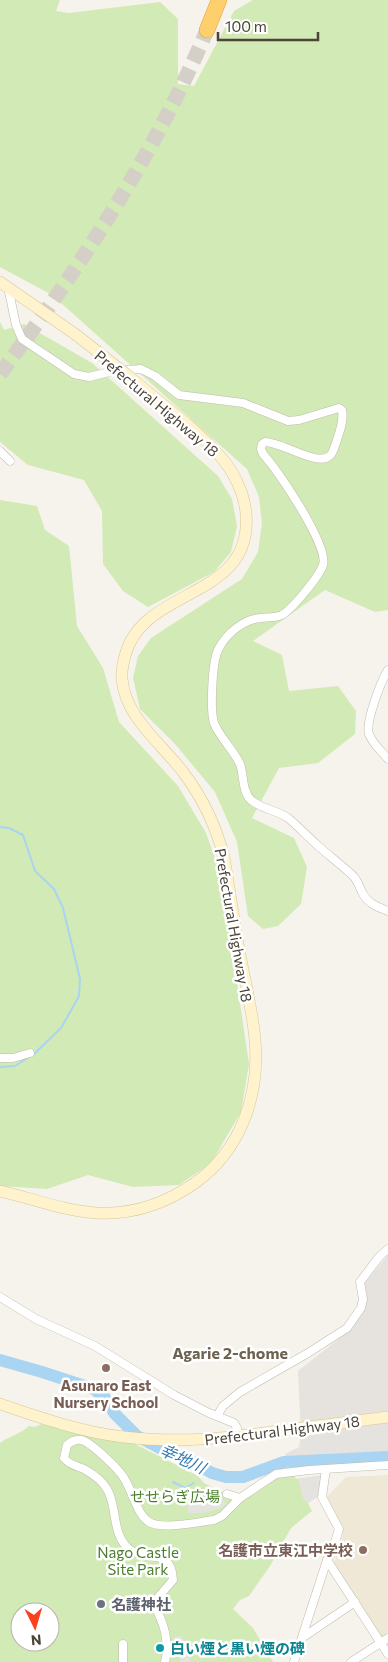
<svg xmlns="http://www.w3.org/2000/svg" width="388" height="1662" font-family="Commissioner,'Noto Sans JP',sans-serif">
	<rect width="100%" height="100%" fill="#f6f3ec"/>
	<polygon fill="#e6e2dd" points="388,1255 388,1453 288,1461 285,1454 299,1447 301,1435 298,1371 350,1330 365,1305 364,1284"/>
	<polygon fill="#efe8d6" points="388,1475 388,1636 383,1640 333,1567 343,1534 326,1498 346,1477"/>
	<g fill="#d2eab5" fill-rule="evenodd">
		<polygon points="0,0 60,0 56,11 69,13 160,2 178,19 178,84 194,86 234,11 253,0 388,0 388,610 375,612 325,590 253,641 282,655 289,691 338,686 356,711 355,734 318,763 279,768 252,818 294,838 307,867 301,904 278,926 263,929 248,916 237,842 215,792 175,744 140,709 133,678 138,656 151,638 242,579 258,552 262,523 259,497 247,469 52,295 0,267"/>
		<polygon points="0,322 4,330 24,324 92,363 218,476 232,499 237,526 231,552 214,572 148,607 123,591 103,564 102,511 84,480 28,465 0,442"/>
		<polygon points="0,500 37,506 45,530 69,546 77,626 103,668 119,722 178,786 206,833 221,875 249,1064 241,1112 211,1163 179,1185 133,1187 88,1175 47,1189 0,1186"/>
		<path d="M41,1424L133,1443L198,1476L204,1483L235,1499L285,1474L294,1475L296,1479L324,1475L319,1496L308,1503L312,1511L291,1528L270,1566L249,1596L240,1600L233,1609L253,1628L273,1662H0V1443C9,1436 21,1434 29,1426L35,1427ZM20,1612H50V1642H20Z"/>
	</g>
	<g fill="#e5e3e0">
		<polygon points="388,1429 388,1451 289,1460 287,1454 300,1448 301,1439"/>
		<polygon points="324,1475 319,1496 308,1503 303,1498 298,1479"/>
		<polygon points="218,1491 226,1504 219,1509 201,1513 188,1513 188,1502 194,1498"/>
		<polygon points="182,1636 191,1662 181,1662 173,1637"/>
	</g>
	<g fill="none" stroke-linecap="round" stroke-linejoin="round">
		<g stroke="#a9d4f2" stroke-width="2">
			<polyline points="0,827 9,828 23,835 35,871 54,889 63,908 80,979 79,996 61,1028 33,1055"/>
			<polyline points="0,1067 15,1066 29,1057"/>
			<polyline points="173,1482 185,1488 194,1483"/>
		</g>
		<polyline stroke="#a9d4f2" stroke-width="12" points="0,1360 42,1372 94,1389 105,1398 114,1413 137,1436 169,1453 193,1462 212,1473 226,1477 243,1477 284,1462 388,1457"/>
		<path stroke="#d4d0c8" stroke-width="15" stroke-dasharray="15 8" stroke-linecap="butt" d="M0,374C80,267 155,154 207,30"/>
		<g stroke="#c2bbae" stroke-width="9">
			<g id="street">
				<path d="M8,287L16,325L22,339L74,374L89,377L113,371L141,369L155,376L179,395L243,403L288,421L299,420L339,408L342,410C344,420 340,431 337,440C335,445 333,455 328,457C315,465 281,442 265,442L262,444L261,449L263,454C278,470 329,546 323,565C319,577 292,609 282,615C276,618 267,617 260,618C243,620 227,633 219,648C212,659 210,710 214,723C220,738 233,749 240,764C244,775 242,792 251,800C261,809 277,810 288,818C298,826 306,835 316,844C327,854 339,863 350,873C357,878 358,884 362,892C367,903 377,907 388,911"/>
				<polyline points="0,451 10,461"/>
				<path d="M388,670C381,681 365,723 369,734C372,743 382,752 388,759"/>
				<polyline points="0,1058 13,1058 30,1053"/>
				<polyline points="0,1297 36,1319 95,1346 174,1395 209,1413 234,1423 237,1428 239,1436"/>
				<polyline points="217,1416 223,1406 240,1392 308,1353 347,1328 361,1308 363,1299 360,1282 379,1257 388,1249"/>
				<polyline points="227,1494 240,1498"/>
				<polyline points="327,1560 388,1654"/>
				<polyline points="302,1638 355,1602"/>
				<polyline points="123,1644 123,1662"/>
				<path d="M165,1662C168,1651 167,1636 163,1625C160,1616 156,1611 155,1601L173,1580C171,1546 146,1563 129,1549C111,1534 118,1507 107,1489C102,1480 93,1474 84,1469C77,1466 69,1465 64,1458L67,1445C71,1442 75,1439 81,1440C91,1442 116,1467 122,1475C132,1488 136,1514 149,1522C162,1530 198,1522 214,1520L222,1516L240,1498L276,1474L309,1470L388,1465"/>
				<polyline points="294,1662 327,1560 332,1552 339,1529 322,1497 326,1469"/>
				<polyline points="351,1662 388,1638"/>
			</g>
		</g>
		<g stroke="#d6c79b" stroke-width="12">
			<g id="secondary">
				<polyline points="0,282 75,334"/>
				<path d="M0,1191C32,1198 64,1211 96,1213C133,1215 165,1204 195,1183C241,1150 260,1095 255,1040C253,1015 247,990 242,965C235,929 230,893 224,857C216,826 202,797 183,772C161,743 125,717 122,679C121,671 123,664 125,656C142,586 254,601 246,513C244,492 233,470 219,455C193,426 160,403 131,378"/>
				<path d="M0,1404C41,1418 81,1432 124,1437C183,1444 236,1437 294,1429C325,1425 357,1421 388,1417"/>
			</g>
		</g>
		<g stroke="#e0a43c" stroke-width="16">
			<polyline id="highway" points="207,30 219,0"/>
		</g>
		<use href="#street" stroke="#fff" stroke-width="8"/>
		<use href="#secondary" stroke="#fff3cd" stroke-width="11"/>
		<use href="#highway" stroke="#ffcf6e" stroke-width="15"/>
		<g stroke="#d6c79b" stroke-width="12" stroke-linecap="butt">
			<polyline id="secondary-bridge" points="75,334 131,378"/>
		</g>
		<use href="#secondary-bridge" stroke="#fff3cd" stroke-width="11"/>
	</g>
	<g fill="#8d6e63" stroke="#fff" stroke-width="2">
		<circle cx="106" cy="1368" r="5"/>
		<circle cx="363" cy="1550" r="5"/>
	</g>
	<circle fill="#6b7280" stroke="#fff" stroke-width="2" cx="101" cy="1604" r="5"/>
	<circle fill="#0f9aa8" stroke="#fff" stroke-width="2" cx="160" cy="1648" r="5"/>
	<g text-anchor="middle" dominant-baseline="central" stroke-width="5" stroke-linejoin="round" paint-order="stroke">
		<g font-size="15" fill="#4b4439" stroke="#fff">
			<text transform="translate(157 403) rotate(40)">Prefectural Highway 18</text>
			<text transform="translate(234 925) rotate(80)">Prefectural Highway 18</text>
			<text transform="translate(282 1430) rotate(-7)">Prefectural Highway 18</text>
		</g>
		<g font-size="15" font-weight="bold" fill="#785e54" stroke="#fff">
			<text x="106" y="1385">Asunaro East<tspan x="106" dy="17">Nursery School</tspan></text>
			<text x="353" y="1550" text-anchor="end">名護市立東江中学校</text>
		</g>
		<g font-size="15" fill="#4a7f2a" stroke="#fff">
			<text x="175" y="1496">せせらぎ広場</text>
			<text x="138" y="1552">Nago Castle<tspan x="138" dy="17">Site Park</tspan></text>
		</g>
		<g font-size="15" font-weight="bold" fill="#5b616d" stroke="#fff" text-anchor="start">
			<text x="111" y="1604">名護神社</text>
		</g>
		<g font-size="15" font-weight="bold" fill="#0d838f" stroke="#fff" text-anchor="start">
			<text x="170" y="1648">白い煙と黒い煙の碑</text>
		</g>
		<g font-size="16" font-weight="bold" fill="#6e6250" stroke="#fff">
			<text x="230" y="1352">Agarie 2-chome</text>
		</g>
		<g font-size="16" font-style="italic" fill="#2e7ab2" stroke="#fff">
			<text transform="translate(183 1458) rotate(25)">幸地川</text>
		</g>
	</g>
	<g transform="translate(35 1627) rotate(175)"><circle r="24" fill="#ffffff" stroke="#b7b4b0"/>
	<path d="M0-4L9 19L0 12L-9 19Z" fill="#fc3f1d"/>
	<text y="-8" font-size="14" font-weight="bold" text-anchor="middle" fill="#4b4439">N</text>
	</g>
	<path d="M218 32v8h100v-8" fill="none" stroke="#4b4439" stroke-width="2.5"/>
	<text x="225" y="32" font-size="15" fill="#4b4439" stroke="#ffffff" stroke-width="4" paint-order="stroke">100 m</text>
</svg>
